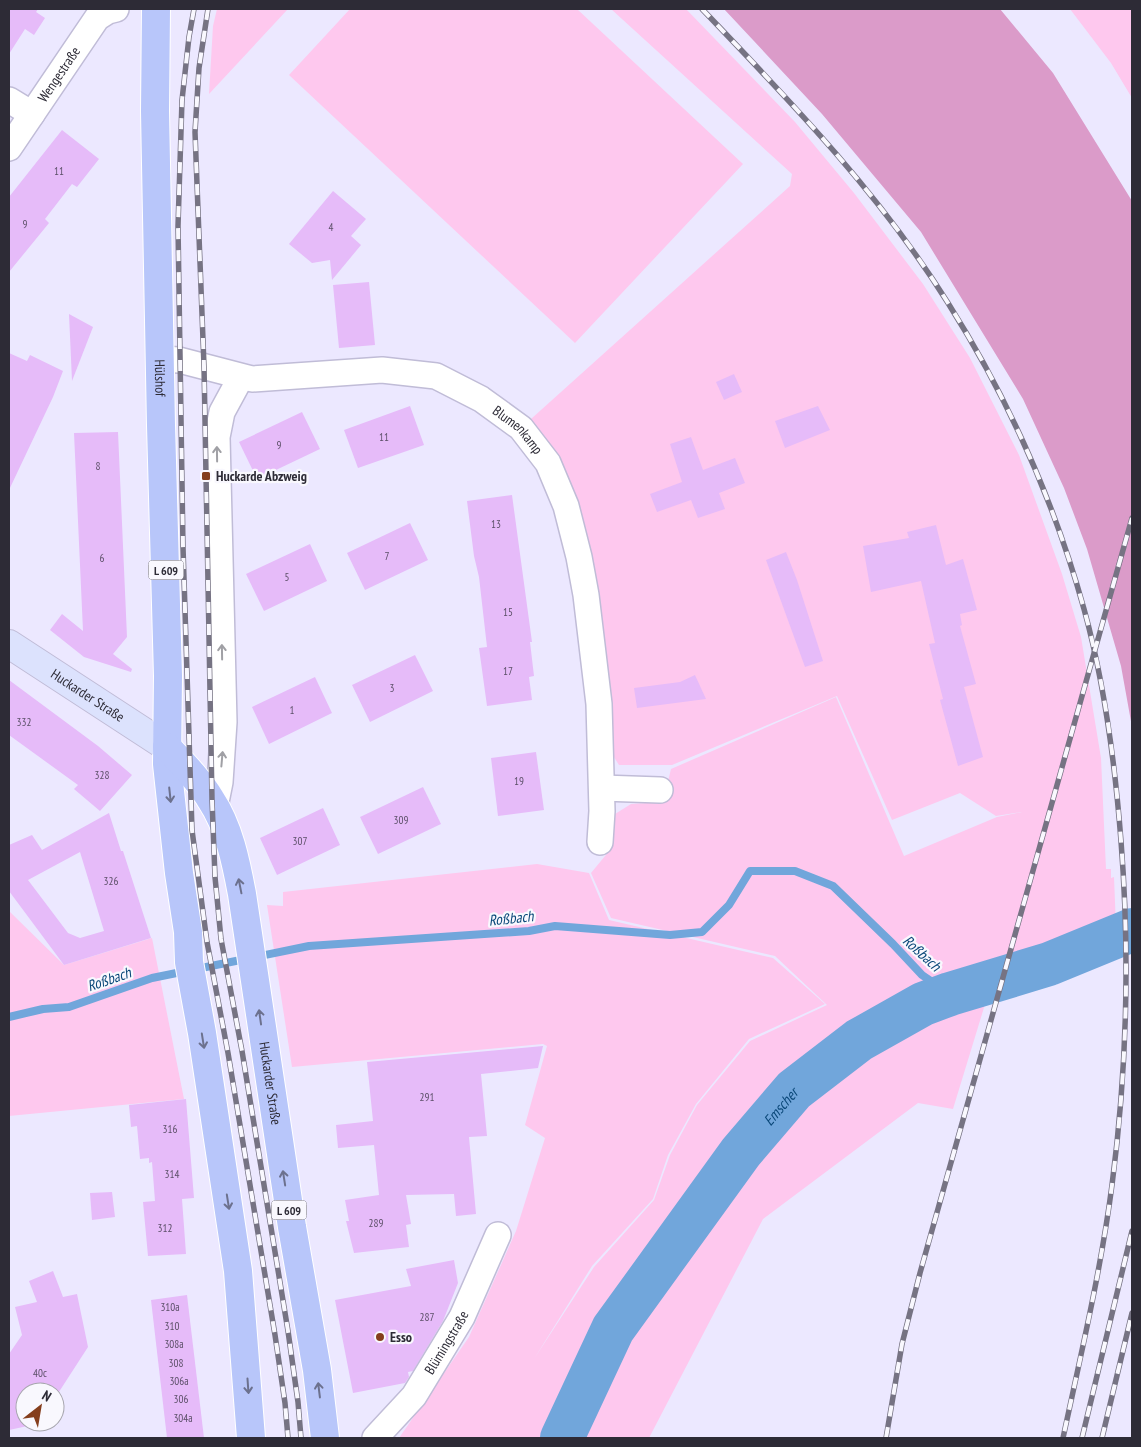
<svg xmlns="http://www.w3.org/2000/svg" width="1141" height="1447" font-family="'PT Sans Narrow',sans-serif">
	<rect width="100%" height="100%" fill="#ece8ff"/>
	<g fill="#fec8ee">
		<polygon points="217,9 288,9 209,94 213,26"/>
		<polygon points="350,9 577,9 743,164 575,343 289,75"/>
		<polygon points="611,9 686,9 795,122 854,193 923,284 970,358 1019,455 1062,574 1081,637 1101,758 1106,869 1111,869 1111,878 1114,877 1116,927 991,969 986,1001 953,1109 918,1103 763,1219 649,1438 399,1438 469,1337 516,1231 545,1138 525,1125 547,1046 543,1044 292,1067 267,905 283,906 283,892 537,864 589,873 609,920 773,958 825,1004 749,1039 696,1104 668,1155 653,1199 592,1266 534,1359 594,1267 654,1200 670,1155 697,1105 750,1041 827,1005 775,956 611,918 591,873 610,850 615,814 631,804 663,802 671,769 836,697 904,856 997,817 1022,812 996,816 960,793 892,820 837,696 672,765 619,765 601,737 579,557 521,428 790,186 792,174"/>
		<polygon points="1070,9 1132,9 1132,98 1111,63"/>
		<polygon points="9,911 64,965 152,938 184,1099 9,1116"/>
	</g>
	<polygon fill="#db9bc9" points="724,9 1000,9 1053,73 1132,201 1132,727 1121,666 1087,549 1064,488 1023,399 921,232 822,114"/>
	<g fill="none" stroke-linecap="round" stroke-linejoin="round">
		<polyline stroke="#71a6db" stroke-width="8" points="9,1017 43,1009 69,1007 152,978 309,946 529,931 555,926 670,935 702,932 729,905 750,871 795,871 833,886 893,944 922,975 950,994"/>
		<path stroke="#71a6db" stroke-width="44" id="s1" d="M562,1438L613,1329L741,1152L794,1090L859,1040L923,1004L950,994L1049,964L1132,930"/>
	</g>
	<g fill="#e6bbf9" fill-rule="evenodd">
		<polygon points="9,9 38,9 36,12 45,18 34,35 25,29 9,54"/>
		<polygon points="62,130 99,159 77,187 72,184 45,219 49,223 9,272 9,197"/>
		<polygon points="333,191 366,219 351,236 361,245 332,280 330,260 312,263 289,244"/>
		<polygon points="369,282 375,345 339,348 333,285"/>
		<polygon points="69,314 93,327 72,381"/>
		<polygon points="9,353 27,361 30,355 63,371 53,397 9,490"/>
		<polygon points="734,374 742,392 724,400 716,382"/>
		<polygon points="410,406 424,445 358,468 344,430"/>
		<polygon points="818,406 830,430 785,448 775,421"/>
		<polygon points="302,412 320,449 257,479 239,442"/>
		<polygon points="118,432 127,637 113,654 132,669 131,672 84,657 50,630 62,614 83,631 74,433"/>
		<polygon points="691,437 703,470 735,458 745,483 719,493 725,509 698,518 691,500 657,512 650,494 682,482 670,444"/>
		<polygon points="512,495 532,642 530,642 534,676 529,677 532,700 487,706 479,648 487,647 479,577 474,556 467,501"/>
		<polygon points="410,523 428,560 365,590 347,553"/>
		<polygon points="936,525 946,565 963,559 977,610 960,614 962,625 960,626 976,684 964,687 983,757 958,766 940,700 943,699 929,644 935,643 921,581 871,592 863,546 909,538 907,532"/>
		<polygon points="310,544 327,581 264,611 246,574"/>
		<polygon points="786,552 797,580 823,661 805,667 766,560"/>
		<polygon points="415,655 433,691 370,722 352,685"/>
		<polygon points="695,675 706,699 637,708 634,688 680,682"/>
		<polygon points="315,677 332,713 269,744 252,707"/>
		<polygon points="9,680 98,746 132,775 100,811 74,789 78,785 9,735"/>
		<polygon points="536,752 544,810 498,816 491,758"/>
		<polygon points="423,787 441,824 378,854 360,817"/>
		<polygon points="323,808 340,845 277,875 260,838"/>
		<path d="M109,813L121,851H123L151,938L64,965L9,891V845L32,835L42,850ZM80,852L104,931L80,938L68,933L28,880Z"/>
		<polygon points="543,1046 538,1068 481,1074 487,1136 469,1137 476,1214 456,1216 454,1194 406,1195 411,1224 406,1225 409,1247 354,1253 346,1221 349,1221 345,1200 379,1195 374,1145 338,1148 336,1125 373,1121 367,1062"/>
		<polygon points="186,1099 194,1198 182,1199 186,1254 148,1256 143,1202 155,1201 152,1162 149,1163 149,1158 140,1159 137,1126 131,1127 129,1105"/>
		<polygon points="112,1192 115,1217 92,1220 90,1193"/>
		<polygon points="454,1260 458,1283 443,1321 413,1371 408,1372 409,1377 405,1383 353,1393 335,1300 411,1286 406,1269"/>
		<polygon points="53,1271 63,1297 77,1294 88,1347 55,1398 55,1392 25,1392 25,1422 39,1422 37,1424 9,1430 9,1354 22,1335 15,1307 37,1302 29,1281"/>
		<polygon points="187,1295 204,1438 167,1438 151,1300"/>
	</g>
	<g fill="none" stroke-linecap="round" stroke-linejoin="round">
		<g stroke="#c0bcd7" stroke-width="28">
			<g id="minor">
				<polyline points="9,100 32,114"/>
				<path id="s2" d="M9,148L97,18L108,11L116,9"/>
				<path id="s3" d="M160,359L179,360L252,379L382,370L436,376L481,399L521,428L548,463L566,506L579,557L586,595L599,704L602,811L600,842"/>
				<polyline points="602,788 660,790"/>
				<polyline points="215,807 220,782 224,722 217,437 222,412 241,377"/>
				<path id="s4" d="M375,1438L414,1396L462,1317L498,1235"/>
			</g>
		</g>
		<g stroke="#c0bcd7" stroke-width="30">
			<g id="secondary">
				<path id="s5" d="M9,644L167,747"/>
			</g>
		</g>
		<g stroke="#fff" stroke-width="30">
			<g id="primary">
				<path id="s6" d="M156,9L155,111L161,425L168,676L167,764L179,873L188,932L189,962L202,1033L238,1271L251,1438"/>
				<path id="s7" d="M167,747C182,763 199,780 211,800C229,827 236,862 242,894L292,1227L317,1370L325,1438"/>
			</g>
		</g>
		<use href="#minor" stroke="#fff" stroke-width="25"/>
		<use href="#secondary" stroke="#dce2fd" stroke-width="28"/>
		<use href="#primary" stroke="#b8c6fa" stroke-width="28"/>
		<g stroke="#767383" stroke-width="5.5">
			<g id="rail">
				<polyline points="194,9 189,37 182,100 178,226 183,547 192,830 207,942 228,1053 275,1335 285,1403 288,1438"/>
				<polyline points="208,9 199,68 195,132 204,366 212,800 215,877 221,939 242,1051 288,1331 298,1402 301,1438"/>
				<path d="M702,9C790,101 880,194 948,303C1008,398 1054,501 1084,609C1105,685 1115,763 1121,841C1130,956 1127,1070 1112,1185C1101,1270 1081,1354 1063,1438"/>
				<polyline points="886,1438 902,1344 920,1273 1132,518"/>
				<polyline points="1082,1438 1132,1231"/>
				<polyline points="1102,1438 1132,1313"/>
			</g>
		</g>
		<use href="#rail" stroke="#f9f8fe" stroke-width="4" stroke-dasharray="11" stroke-linecap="butt"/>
	</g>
	<defs><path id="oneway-shaft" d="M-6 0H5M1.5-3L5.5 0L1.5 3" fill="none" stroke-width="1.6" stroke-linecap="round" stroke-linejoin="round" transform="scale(1.25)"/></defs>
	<g stroke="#a0a0a5">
		<use href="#oneway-shaft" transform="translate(217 454) rotate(-91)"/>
		<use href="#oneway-shaft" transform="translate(222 652) rotate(-91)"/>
		<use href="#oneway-shaft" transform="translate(222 759) rotate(-85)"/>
	</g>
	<g stroke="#6c718e">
		<use href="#oneway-shaft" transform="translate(170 795) rotate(84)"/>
		<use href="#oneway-shaft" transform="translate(240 886) rotate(-101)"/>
		<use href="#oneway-shaft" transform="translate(260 1017) rotate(-98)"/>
		<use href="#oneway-shaft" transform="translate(203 1041) rotate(81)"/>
		<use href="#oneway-shaft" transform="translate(284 1178) rotate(-99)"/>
		<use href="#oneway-shaft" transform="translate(228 1202) rotate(81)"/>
		<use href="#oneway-shaft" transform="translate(248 1386) rotate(86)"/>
		<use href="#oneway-shaft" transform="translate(319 1390) rotate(-97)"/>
	</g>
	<g fill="#853e1d" stroke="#f9f8fe" stroke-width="2">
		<rect x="201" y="471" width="10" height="10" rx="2.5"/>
		<circle cx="380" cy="1337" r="5"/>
	</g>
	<g text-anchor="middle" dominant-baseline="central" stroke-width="4.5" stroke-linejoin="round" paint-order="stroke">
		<g font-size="11" fill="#5b4f67">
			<text x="59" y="171">11</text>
			<text x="25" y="224">9</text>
			<text x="331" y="227">4</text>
			<text x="384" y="437">11</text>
			<text x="279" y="445">9</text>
			<text x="98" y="466">8</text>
			<text x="496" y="524">13</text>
			<text x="387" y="556">7</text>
			<text x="102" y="558">6</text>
			<text x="287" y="577">5</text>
			<text x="508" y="612">15</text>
			<text x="508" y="671">17</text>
			<text x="392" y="688">3</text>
			<text x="292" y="710">1</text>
			<text x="24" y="722">332</text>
			<text x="102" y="775">328</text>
			<text x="519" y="781">19</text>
			<text x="401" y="820">309</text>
			<text x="300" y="841">307</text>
			<text x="111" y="881">326</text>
			<text x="427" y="1097">291</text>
			<text x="170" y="1129">316</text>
			<text x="172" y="1174">314</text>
			<text x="376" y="1223">289</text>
			<text x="165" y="1228">312</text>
			<text x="170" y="1307">310a</text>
			<text x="427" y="1317">287</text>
			<text x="172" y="1326">310</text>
			<text x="174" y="1344">308a</text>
			<text x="176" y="1363">308</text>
			<text x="40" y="1373">40c</text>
			<text x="179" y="1381">306a</text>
			<text x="181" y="1399">306</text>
			<text x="183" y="1418">304a</text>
		</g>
		<g fill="#f9f8fe" stroke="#6a6872" stroke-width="1">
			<rect x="148.5" y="560.5" width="35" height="19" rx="4"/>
			<rect x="271.5" y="1200.5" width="35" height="19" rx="4"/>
		</g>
		<g font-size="12" font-weight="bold" fill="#2d2b36">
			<text x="166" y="570">L 609</text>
			<text x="289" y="1210">L 609</text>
		</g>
		<g font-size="14" fill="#2d2b36" stroke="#f9f8fe">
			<text stroke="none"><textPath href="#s2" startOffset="89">Wengestraße</textPath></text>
			<text stroke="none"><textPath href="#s6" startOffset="369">Hülshof</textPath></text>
			<text stroke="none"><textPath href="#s3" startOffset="378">Blumenkamp</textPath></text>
			<text stroke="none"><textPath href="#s5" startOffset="94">Huckarder Straße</textPath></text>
			<text stroke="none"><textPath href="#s7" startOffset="360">Huckarder Straße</textPath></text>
			<text stroke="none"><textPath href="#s4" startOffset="120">Blümingstraße</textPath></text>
		</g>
		<g font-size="14" font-weight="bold" fill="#2d2b36" stroke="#f9f8fe" text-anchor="start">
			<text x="216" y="476">Huckarde Abzweig</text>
			<text x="390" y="1337">Esso</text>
		</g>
		<g font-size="15" font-style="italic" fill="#0b4879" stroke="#f9f8fe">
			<text transform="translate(511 918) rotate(-6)">Roßbach</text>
			<text transform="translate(922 953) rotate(42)">Roßbach</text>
			<text transform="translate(109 979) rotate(-19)">Roßbach</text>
			<text stroke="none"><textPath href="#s1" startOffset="399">Emscher</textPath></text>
		</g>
	</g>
	<rect width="1141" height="1447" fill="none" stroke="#2d2b36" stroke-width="20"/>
	<g transform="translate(40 1407) rotate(31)"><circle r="24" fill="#f9f8fe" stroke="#a7a6ae"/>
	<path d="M0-4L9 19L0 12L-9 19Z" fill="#853e1d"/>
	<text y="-8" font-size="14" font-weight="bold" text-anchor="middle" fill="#2d2b36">N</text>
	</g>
</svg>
